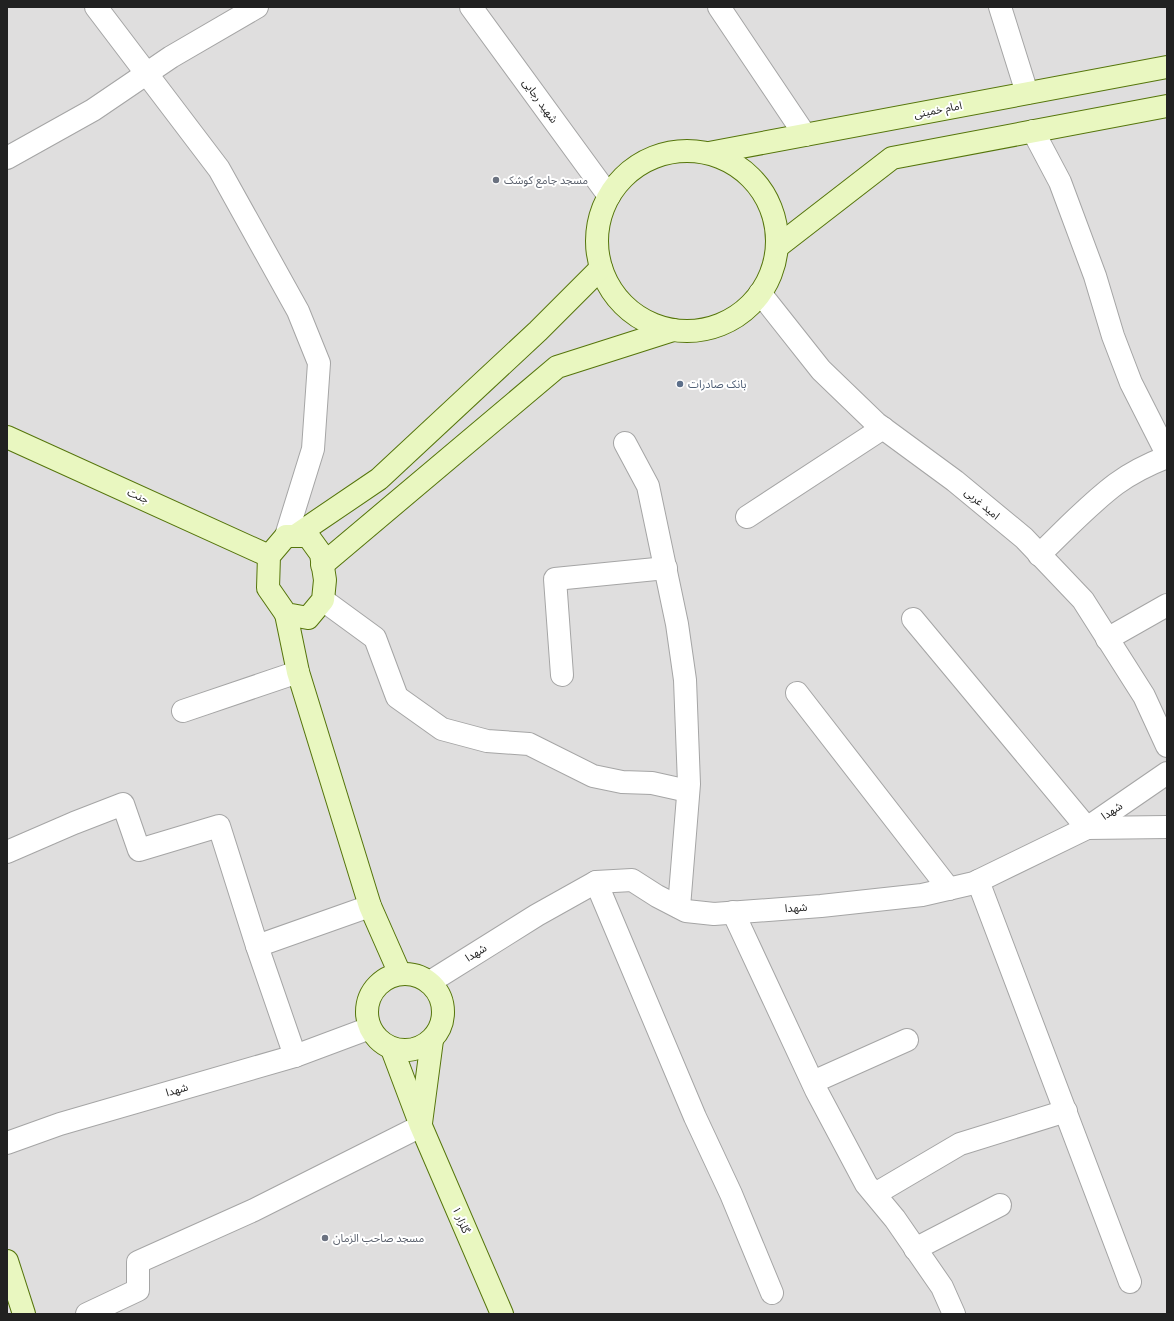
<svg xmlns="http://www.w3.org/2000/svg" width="1174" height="1321" font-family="'Nunito Sans','Noto Sans Arabic',sans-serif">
	<rect width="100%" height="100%" fill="#f1f0e8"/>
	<rect fill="#dfdede" x="7" y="7" width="1160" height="1307"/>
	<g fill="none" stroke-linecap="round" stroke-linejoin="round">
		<g stroke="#a5a5a5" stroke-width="24">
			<g id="street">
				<polyline points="96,7 219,169 298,311 319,363 313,449 286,536"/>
				<polyline points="471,7 609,196"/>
				<polyline points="719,7 805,135"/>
				<polyline points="1000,7 1027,93"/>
				<polyline points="1033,131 1060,182 1095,276 1113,336 1131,383 1167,454"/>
				<polyline points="7,158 93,110 171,57 257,7"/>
				<polyline points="760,293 821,370 876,423 955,481 1024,538 1083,600 1144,696 1167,746"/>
				<polyline points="625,443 648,486 677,624 685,680 689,784 679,907"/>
				<polyline points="747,517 883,428"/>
				<path d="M1039,555C1064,531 1088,505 1116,484C1131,473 1149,464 1167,457"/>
				<polyline points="323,600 375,638 397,697 442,729 487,741 529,744 593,776 622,782 652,783 688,791"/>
				<polyline points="913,619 1087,828"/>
				<polyline points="1107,639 1167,605"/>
				<polyline points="562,675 555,579 666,568"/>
				<polyline points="797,693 949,889"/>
				<polyline points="183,711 298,672"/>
				<polyline points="1087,828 1167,827"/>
				<polyline points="7,852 74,823 123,804 139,850 219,826 257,946 370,906"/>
				<polyline points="978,881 1130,1282"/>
				<polyline points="596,882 695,1117 731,1194 772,1293"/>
				<polyline points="733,912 816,1090 866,1184 895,1219 942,1287 954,1314"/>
				<polyline points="257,946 295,1056"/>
				<polyline points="430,982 537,915 596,882 632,880 657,896 686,911 714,914 821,906 922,895 974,883 1087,828 1167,773"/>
				<polyline points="813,1082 907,1040"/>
				<polyline points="7,1143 60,1124 295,1056 370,1028"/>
				<polyline points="875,1194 960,1144 1066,1111"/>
				<polyline points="915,1249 1000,1205"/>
				<polyline points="87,1314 138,1290 138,1262 254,1210 421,1126"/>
			</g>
		</g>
		<g stroke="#55750b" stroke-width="24">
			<g id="secondary">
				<circle cx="687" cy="241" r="90"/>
				<polyline points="709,153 1167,67"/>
				<polyline points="777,247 892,158 1167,106"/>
				<polyline points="7,437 269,556"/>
				<polygon points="286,536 308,536 321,554 325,580 323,600 308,618 286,614 268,588 269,556"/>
				<polyline points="295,536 379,479 538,331 601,268"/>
				<polyline points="322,565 557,367 673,330"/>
				<polyline points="286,614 298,672 370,906 400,974"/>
				<circle cx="405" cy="1012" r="38"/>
				<polyline points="392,1049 421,1126 502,1314"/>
				<polyline points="421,1123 432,1040"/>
				<polyline points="7,1261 24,1314"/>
			</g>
		</g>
		<use href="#street" stroke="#fff" stroke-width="22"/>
		<use href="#secondary" stroke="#e9f7c0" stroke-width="22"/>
	</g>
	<g fill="#6b7280" stroke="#fff" stroke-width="1.5">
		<circle cx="496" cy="180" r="4"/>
		<circle cx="325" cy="1238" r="4"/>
	</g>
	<circle fill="#5c6f8a" stroke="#fff" stroke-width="1.5" cx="680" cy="384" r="4"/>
	<g text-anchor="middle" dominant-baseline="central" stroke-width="4" stroke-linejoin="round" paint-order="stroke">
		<g font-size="11" fill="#212121" stroke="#fff">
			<text transform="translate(540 101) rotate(54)">شهید رجایی</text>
			<text transform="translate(938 110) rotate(-11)">امام خمینی</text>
			<text transform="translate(138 496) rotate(24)">جنت</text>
			<text transform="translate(982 504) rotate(40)">امید غربی</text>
			<text transform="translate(1112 811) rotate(-34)">شهدا</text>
			<text transform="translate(796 908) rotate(-4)">شهدا</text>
			<text transform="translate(476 953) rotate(-32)">شهدا</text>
			<text transform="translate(177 1090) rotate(-16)">شهدا</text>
			<text transform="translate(461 1220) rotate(67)">گلزار ۱</text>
		</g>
		<g font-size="11" fill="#5b616d" stroke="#fff" text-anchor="start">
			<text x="504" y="180">مسجد جامع کوشک</text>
			<text x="333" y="1238">مسجد صاحب الزمان</text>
		</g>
		<g font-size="11" fill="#4e5e75" stroke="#fff" text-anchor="start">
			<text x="688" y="384">بانک صادرات</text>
		</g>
	</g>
	<rect width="1174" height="1321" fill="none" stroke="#212121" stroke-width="16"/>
</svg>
